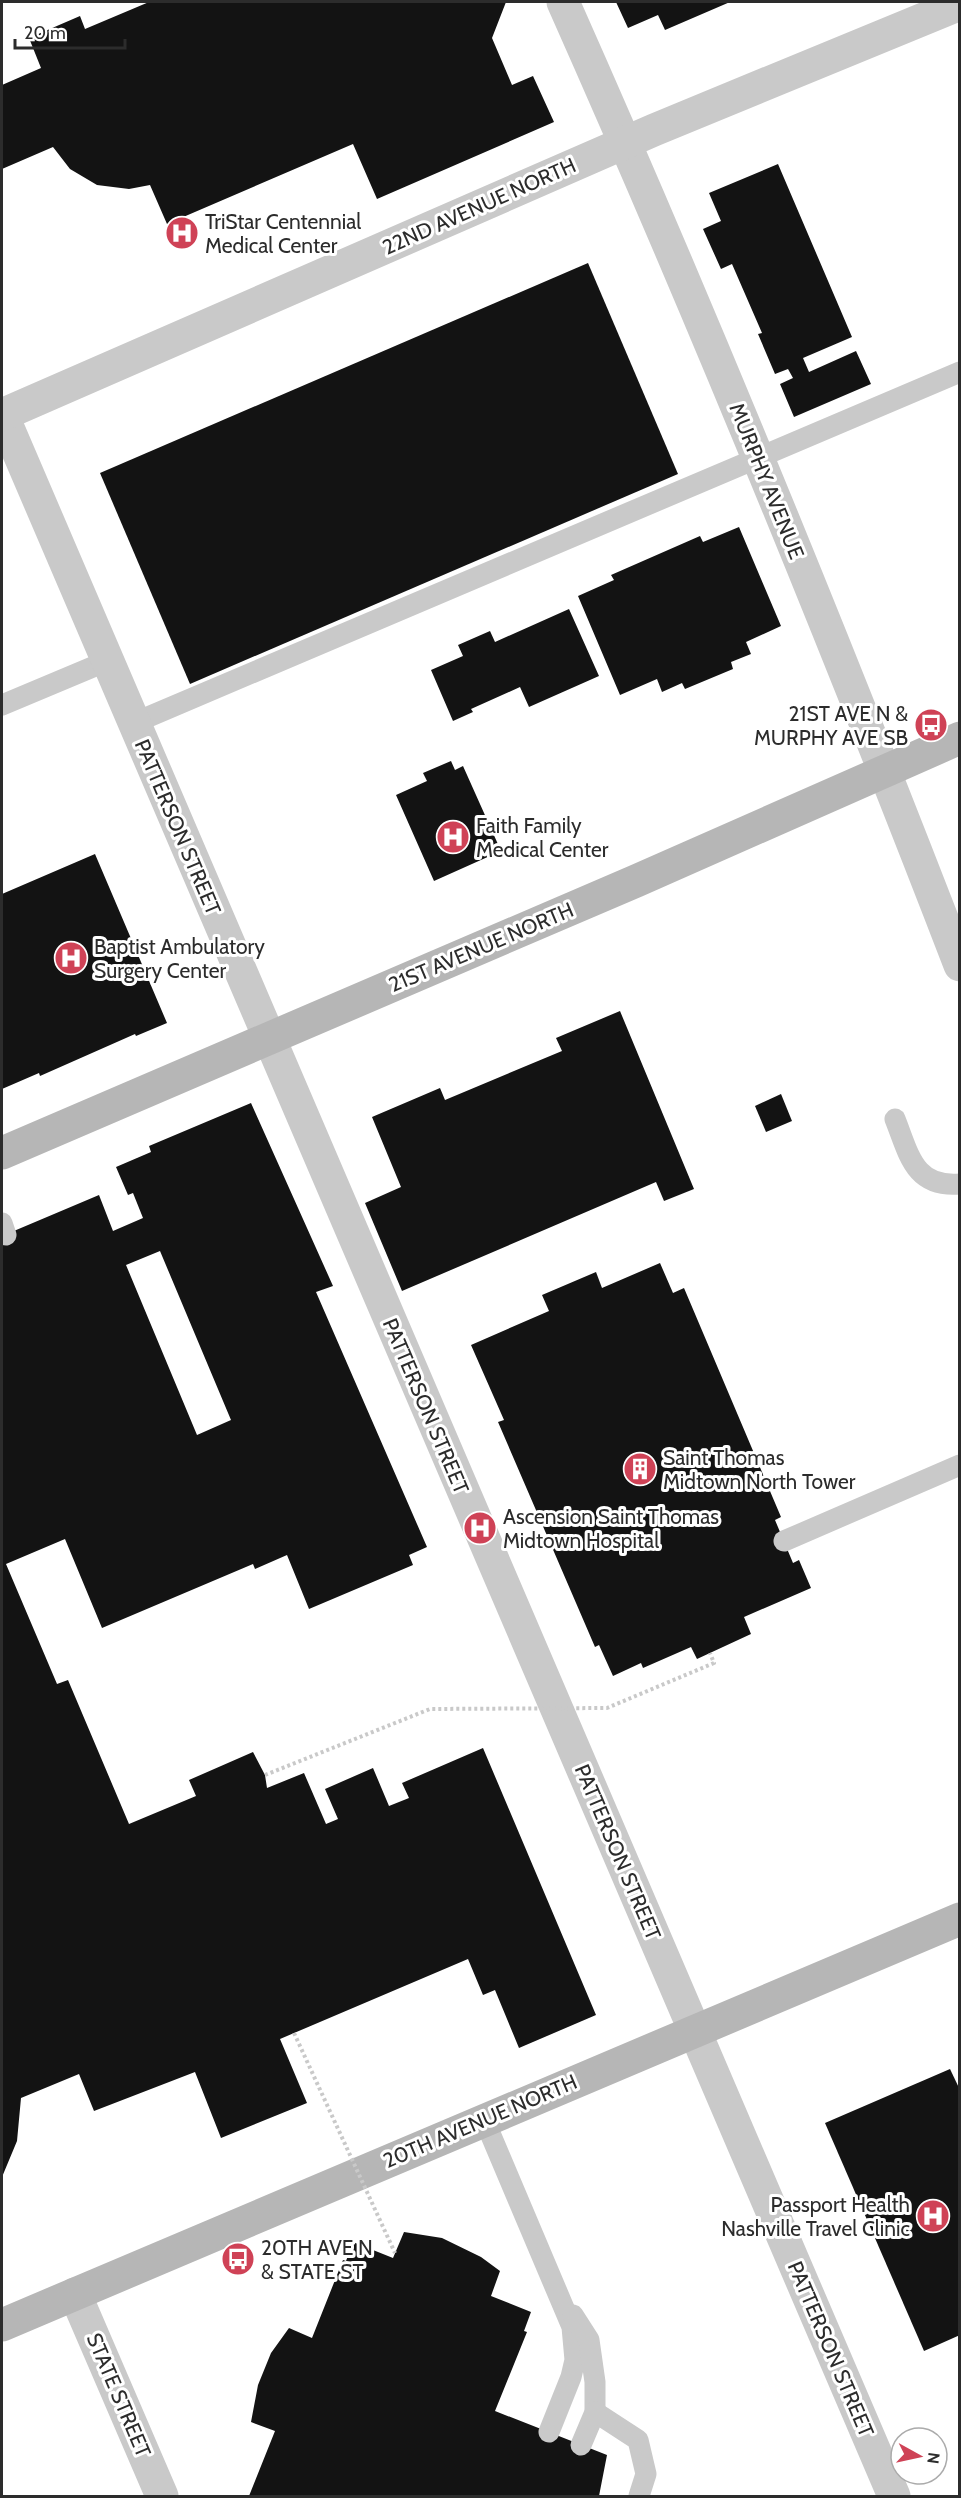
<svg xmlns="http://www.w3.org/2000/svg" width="961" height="2498" font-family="Cabin,sans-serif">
	<rect width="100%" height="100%" fill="#fff"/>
	<g fill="#131313" fill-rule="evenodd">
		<polygon points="149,2 506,2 492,38 512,85 533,76 554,122 377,199 353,144 167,224 150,185 129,189 97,185 70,169 53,147 2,169 2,85 41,68 29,38 80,16 85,29"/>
		<polygon points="616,2 730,2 665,30 658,15 628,28"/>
		<polygon points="778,164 852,337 803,358 809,372 856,351 871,384 794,417 780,384 793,378 788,369 775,374 758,334 762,333 732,264 721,269 703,229 721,221 709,193"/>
		<polygon points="588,263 678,474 190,684 100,473"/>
		<polygon points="739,527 781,626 746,642 751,654 731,662 733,669 685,689 682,683 662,692 657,679 620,695 578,596 614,580 611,575 700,536 703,542"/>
		<polygon points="569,609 599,676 529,707 520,687 471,709 473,712 453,721 431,670 463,656 458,645 490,631 495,642"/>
		<polygon points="451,761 455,770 463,766 501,851 434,881 396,795 427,781 423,773"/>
		<polygon points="95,854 167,1023 136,1036 135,1034 40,1076 39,1073 2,1089 2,894"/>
		<polygon points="620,1011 694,1189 664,1201 656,1182 402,1291 365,1203 401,1187 372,1117 440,1088 445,1100 562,1051 556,1038"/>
		<polygon points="781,1094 792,1121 766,1132 755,1106"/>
		<path d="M251,1103L333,1286L316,1292L427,1547L409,1555L413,1565L309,1609L287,1555L255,1569L253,1564L102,1628L65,1539L6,1564L57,1684L68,1680L129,1824L196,1796L189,1780L253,1752L265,1775L267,1788L304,1773L326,1824L338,1819L325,1789L373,1768L389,1806L409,1798L402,1783L483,1748L596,2015L519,2048L495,1990L483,1995L468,1959L280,2039L307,2103L221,2138L195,2072L94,2111L79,2074L21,2098L17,2141L2,2177V1236L99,1195L113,1231L143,1218L133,1193L128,1195L116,1167L151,1152L149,1146ZM160,1251L231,1420L197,1435L126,1265Z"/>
		<polygon points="660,1263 673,1293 684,1288 781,1517 775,1520 793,1563 799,1560 811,1588 744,1617 751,1634 697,1659 691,1647 643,1668 641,1663 613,1676 599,1645 595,1647 498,1422 504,1420 471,1345 549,1311 542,1295 596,1272 602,1288"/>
		<polygon points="950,2069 960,2090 960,2335 924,2351 825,2123"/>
		<polygon points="404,2232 442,2238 481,2257 500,2271 491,2296 531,2312 524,2331 527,2332 495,2411 607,2455 599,2496 249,2496 275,2431 251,2422 258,2385 271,2353 289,2328 312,2338 343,2260 346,2261 353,2242 393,2258"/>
	</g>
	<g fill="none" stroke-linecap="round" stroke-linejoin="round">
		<g stroke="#c9c9c9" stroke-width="21">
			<polyline points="2,705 107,661"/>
			<polyline points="134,723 960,372"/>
			<path d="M895,1119C909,1154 914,1188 960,1184"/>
			<polyline points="2,1223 6,1235"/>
			<polyline points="784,1541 960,1465"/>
			<polyline points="484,2119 572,2327 575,2360 571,2377 549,2432"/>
			<polyline points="573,2315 589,2340 595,2382 595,2412 581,2445"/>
			<polyline points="595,2412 638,2440 646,2474 639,2496"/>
		</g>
		<g stroke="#c9c9c9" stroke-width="33">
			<path d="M563,2C704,319 835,641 960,965"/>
			<polyline points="2,414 894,2496"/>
			<polyline points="2,415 654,130 960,4"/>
			<polyline points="75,2294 162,2496"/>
		</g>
		<g stroke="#b6b6b6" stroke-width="33">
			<polyline points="2,1153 636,881 960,738"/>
			<polyline points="2,2325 960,1919"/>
		</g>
		<g stroke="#c9c9c9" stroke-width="4" stroke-dasharray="3 3" stroke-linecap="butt">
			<polyline points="265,1775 430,1709 607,1708 714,1663 710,1653"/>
			<polyline points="294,2033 395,2253"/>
		</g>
	</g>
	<defs>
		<g id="hospital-disc" transform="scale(1.725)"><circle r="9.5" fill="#cf4256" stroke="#fff"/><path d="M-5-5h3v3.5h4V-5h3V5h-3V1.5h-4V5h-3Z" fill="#fff"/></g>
		<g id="bus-disc" transform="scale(1.725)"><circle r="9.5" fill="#cf4256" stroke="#fff"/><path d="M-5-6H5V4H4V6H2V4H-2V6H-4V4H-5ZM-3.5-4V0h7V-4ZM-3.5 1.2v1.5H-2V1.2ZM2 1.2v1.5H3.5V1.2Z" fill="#fff"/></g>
		<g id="building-disc" transform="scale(1.725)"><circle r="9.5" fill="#cf4256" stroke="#fff"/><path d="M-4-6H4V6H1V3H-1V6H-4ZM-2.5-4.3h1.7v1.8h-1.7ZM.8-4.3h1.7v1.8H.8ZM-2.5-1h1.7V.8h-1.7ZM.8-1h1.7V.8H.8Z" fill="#fff"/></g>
	</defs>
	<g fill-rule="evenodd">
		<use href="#hospital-disc" x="182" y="233"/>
		<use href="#bus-disc" x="931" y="725"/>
		<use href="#hospital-disc" x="453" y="837"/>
		<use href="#hospital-disc" x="71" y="958"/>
		<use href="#building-disc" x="640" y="1469"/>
		<use href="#hospital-disc" x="480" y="1528"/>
		<use href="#hospital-disc" x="933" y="2216"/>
		<use href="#bus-disc" x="238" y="2259"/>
	</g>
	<g text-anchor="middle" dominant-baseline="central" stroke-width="6" stroke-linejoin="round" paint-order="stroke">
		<g font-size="21" fill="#2c2c2c" stroke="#fff">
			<text transform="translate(479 206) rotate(-24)">22ND AVENUE NORTH</text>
			<text transform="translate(767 481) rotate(68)">MURPHY AVENUE</text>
			<text transform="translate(178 827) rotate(67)">PATTERSON STREET</text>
			<text transform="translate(481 947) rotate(-23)">21ST AVENUE NORTH</text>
			<text transform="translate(426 1406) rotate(67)">PATTERSON STREET</text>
			<text transform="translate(618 1852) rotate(67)">PATTERSON STREET</text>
			<text transform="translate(480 2121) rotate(-23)">20TH AVENUE NORTH</text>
			<text transform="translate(831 2349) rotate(67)">PATTERSON STREET</text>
			<text transform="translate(119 2395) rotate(67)">STATE STREET</text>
		</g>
		<g font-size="21" fill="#2c2c2c" stroke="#fff" text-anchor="start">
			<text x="205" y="221">TriStar Centennial<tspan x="205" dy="24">Medical Center</tspan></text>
			<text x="908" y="713" text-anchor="end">21ST AVE N &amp;<tspan x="908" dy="24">MURPHY AVE SB</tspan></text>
			<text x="476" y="825">Faith Family<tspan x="476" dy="24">Medical Center</tspan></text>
			<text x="94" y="946">Baptist Ambulatory<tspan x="94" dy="24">Surgery Center</tspan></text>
			<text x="663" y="1457">Saint Thomas<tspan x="663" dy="24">Midtown North Tower</tspan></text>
			<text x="503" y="1516">Ascension Saint Thomas<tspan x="503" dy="24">Midtown Hospital</tspan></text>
			<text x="910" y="2204" text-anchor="end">Passport Health<tspan x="910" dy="24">Nashville Travel Clinic</tspan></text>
			<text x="261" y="2247">20TH AVE N<tspan x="261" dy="24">&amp; STATE ST</tspan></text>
		</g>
	</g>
	<rect width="961" height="2498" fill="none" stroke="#2c2c2c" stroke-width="6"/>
	<g transform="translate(919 2456) rotate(98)"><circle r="28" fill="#ffffff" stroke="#ababab" stroke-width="1.5"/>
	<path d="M0-4.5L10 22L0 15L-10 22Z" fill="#cf4256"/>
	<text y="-9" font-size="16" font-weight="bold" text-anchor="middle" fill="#2c2c2c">N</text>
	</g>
	<path d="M15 39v9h110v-9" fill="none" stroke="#2c2c2c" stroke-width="3"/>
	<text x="24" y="39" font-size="18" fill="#2c2c2c" stroke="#ffffff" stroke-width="4.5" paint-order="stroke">20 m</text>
</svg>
